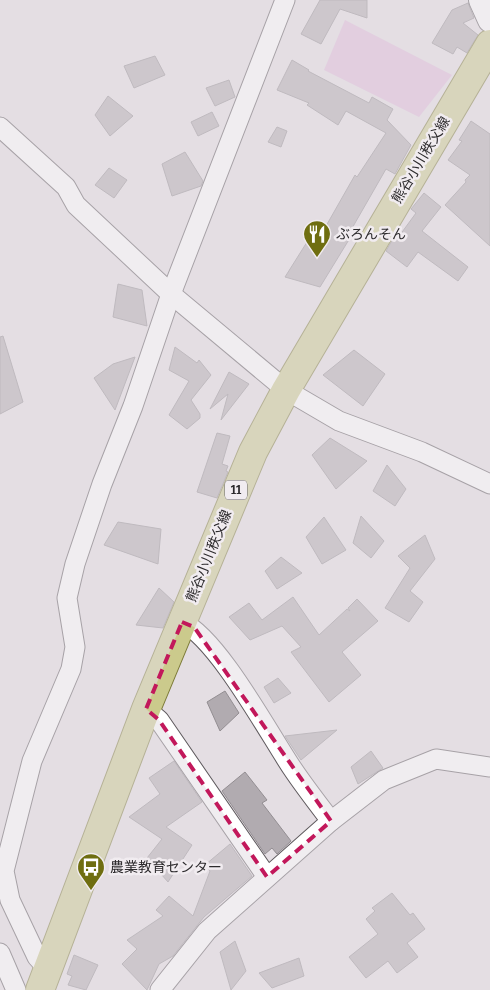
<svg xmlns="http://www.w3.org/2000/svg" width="490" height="990" font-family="Bitter,'Noto Sans JP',serif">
	<rect width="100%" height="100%" fill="#e4dee3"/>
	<polygon fill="#e0bbda" points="345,20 452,75 419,117 324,70"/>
	<g fill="#b1abb0" stroke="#938e92">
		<polygon points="320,0 367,0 367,18 340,9 321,44 301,34"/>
		<polygon points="468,3 474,18 463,23 478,35 467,53 457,47 453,54 432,43 452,10"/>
		<polygon points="155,56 165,75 134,88 124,66"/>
		<polygon points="292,60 309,70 308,71 369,103 372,97 393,109 387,120 411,145 395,174 386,169 347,237 350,238 320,287 285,277 319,223 326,226 355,175 357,177 386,133 346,111 338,125 307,105 309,103 277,90"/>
		<polygon points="229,80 235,97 215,106 206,88"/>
		<polygon points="108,96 133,116 110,136 95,115"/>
		<polygon points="212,112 219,126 198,136 191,122"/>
		<polygon points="471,121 490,134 490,246 445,205 466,182 465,180 470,175 448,160 462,141 459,140"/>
		<polygon points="277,127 287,131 281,147 268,142"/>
		<polygon points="185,152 203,181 201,186 172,196 162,164"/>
		<polygon points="109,168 127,180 114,198 95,185"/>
		<polygon points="424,193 441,207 422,231 468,267 458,281 418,252 407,267 386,251 394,237 397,239 416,213 411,209"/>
		<polygon points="118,284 142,290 147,326 113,317"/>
		<polygon points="3,336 23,402 0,414 0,337"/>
		<polygon points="175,347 197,363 199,360 211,375 191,400 200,414 200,418 187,429 169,415 189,381 169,370"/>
		<polygon points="354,350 385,374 363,406 323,375"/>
		<polygon points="135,357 115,410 94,378 113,364"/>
		<polygon points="229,372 249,384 221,420 228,394 210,409"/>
		<polygon points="217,433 230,436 222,464 228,466 226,471 228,472 217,498 197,492"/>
		<polygon points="330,438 367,461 336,489 312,455"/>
		<polygon points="387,465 406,489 395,506 373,491"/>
		<polygon points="361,516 384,541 371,558 353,543"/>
		<polygon points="324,517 346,550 322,564 306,537"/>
		<polygon points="118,522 161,529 158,564 104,545"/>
		<polygon points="425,535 435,559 410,591 423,602 409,622 385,608 410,568 398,556"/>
		<polygon points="281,557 302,573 277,589 265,571"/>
		<polygon points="159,588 174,602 163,628 136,625"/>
		<polygon points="293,597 319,635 347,609 350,611 348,608 357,599 378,621 342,652 361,675 329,702 291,652 301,647 282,626 250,640 229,617 249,603 262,620"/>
		<polygon points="278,678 291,693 274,703 264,687"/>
		<polygon points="225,691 239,713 220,731 207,702"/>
		<polygon points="337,730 301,760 285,736"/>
		<polygon points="371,751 383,768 358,784 351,767"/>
		<polygon points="174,761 202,802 166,827 192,845 168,882 147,858 162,839 129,817 160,794 149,778"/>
		<polygon points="245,772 267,800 262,803 291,841 277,854 272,848 265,854 222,791"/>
		<polygon points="230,844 252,876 204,917 173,956 159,964 147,990 122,964 137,949 127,940 163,916 156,910 169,896 193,916 210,871 205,865"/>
		<polygon points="392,893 410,915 413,913 425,929 407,943 418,957 397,973 388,961 366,978 349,957 378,934 366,919 375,911 372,908"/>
		<polygon points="235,941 246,971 231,990 220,952"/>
		<polygon points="74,955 98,965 86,990 68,985 72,976 67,974"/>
		<polygon points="299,958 304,976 272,988 259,973"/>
	</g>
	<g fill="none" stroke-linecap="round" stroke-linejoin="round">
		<g stroke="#5e595d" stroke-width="21">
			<g id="minor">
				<polyline points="0,127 66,187 76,205 171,294 286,390 339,421 422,452 490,484"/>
				<path d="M182,622C218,639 268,732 292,768C304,786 318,804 331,821"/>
				<polyline points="146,709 159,720 267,877"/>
				<polyline points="0,953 16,990"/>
				<polyline points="47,968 37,957 10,900 4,871 32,761 71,669 75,647 67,598 75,564 102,484 133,406 171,294 285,0"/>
				<polyline points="160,990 207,931 331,821 384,780 436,759 490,767"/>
			</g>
		</g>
		<g stroke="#5e595d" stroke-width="26">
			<polyline id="tertiary" points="481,0 490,20"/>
		</g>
		<g stroke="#7d7b39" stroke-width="30">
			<polyline id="primary" points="40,990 146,709 253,452 286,390 490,44"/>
		</g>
		<use href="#minor" stroke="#fff" stroke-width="19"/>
		<use href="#tertiary" stroke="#fff" stroke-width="24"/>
		<use href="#primary" stroke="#cbca8c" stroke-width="28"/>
	</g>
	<path d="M0 0H490V990H0ZM182,622L194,627L331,821L267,877L159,720L146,709Z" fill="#e4dee3" fill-opacity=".55" fill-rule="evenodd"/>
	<path fill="none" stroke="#c2185b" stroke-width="4" stroke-dasharray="10 6" stroke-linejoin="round" d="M182,622L194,627L331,821L267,877L159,720L146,709Z"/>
	<defs>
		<g id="restaurant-pin" transform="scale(1.4375)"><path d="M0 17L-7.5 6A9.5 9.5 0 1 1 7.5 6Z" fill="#6f6e10" stroke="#f1ecf0"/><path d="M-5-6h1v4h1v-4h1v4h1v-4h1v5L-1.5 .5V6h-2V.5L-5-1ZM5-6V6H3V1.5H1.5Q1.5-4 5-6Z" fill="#fff"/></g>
		<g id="bus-pin" transform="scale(1.4375)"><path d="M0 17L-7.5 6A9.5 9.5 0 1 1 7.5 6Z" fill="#6f6e10" stroke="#f1ecf0"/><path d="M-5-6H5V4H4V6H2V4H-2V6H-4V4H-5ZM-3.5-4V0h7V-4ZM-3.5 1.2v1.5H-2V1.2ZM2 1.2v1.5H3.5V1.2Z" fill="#fff"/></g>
	</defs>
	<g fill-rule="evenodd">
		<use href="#restaurant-pin" x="317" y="234"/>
		<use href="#bus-pin" x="91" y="867"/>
	</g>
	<g text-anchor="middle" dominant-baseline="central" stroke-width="5" stroke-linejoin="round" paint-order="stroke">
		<rect fill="#f1ecf0" stroke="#676467" stroke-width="1" x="225" y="480.5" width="22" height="19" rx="4"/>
		<g font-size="12" font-weight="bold" fill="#2c2a2c">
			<text x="236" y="490">11</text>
		</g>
		<g font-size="14" fill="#2c2a2c" stroke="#f1ecf0">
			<text transform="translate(421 160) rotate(-59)">熊谷小川秩父線</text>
			<text transform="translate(209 556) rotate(-68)">熊谷小川秩父線</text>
		</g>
		<g font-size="14" fill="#2c2a2c" stroke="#f1ecf0" text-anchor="start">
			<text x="336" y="234">ぶろんそん</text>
			<text x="110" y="867">農業教育センター</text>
		</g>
	</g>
</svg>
